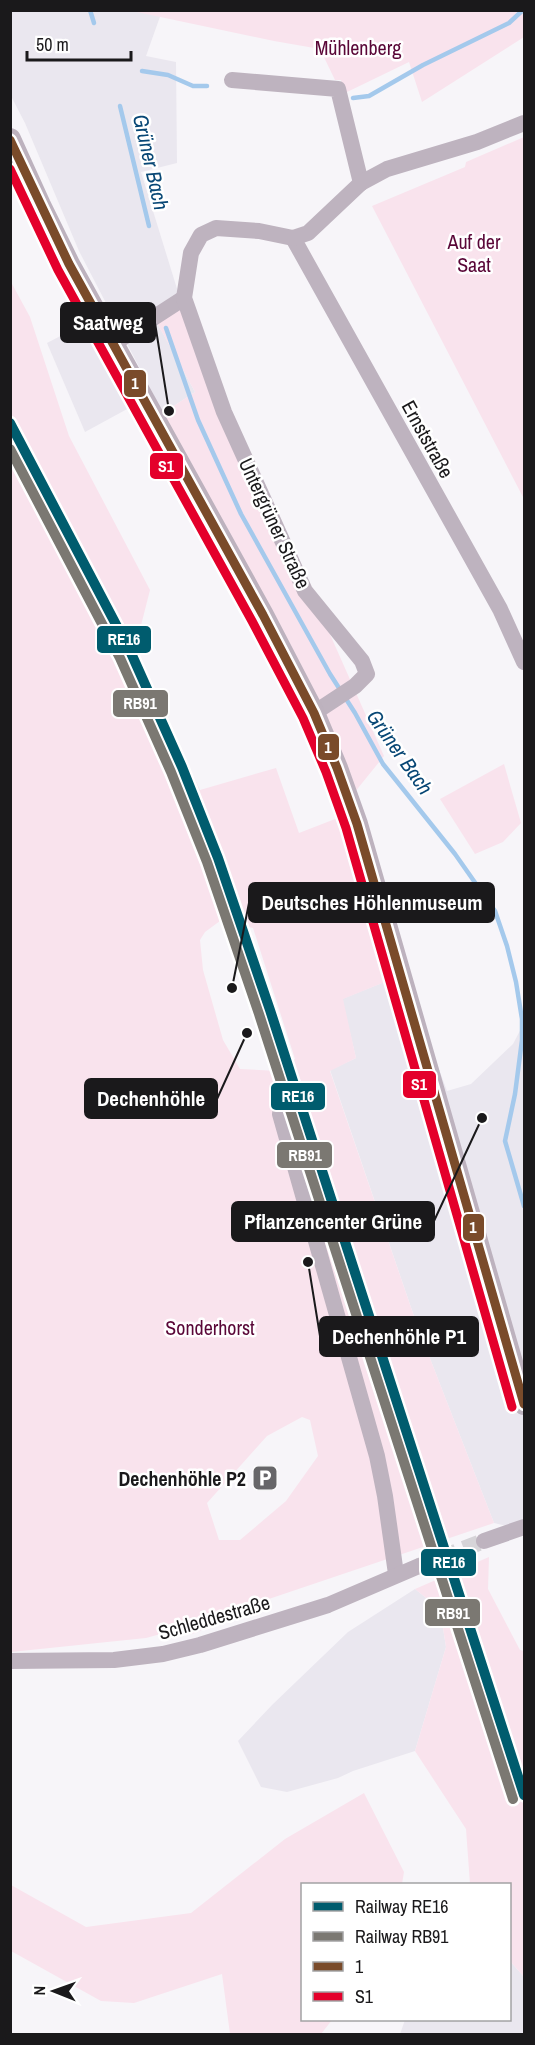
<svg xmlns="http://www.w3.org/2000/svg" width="535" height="2045" font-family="'Archivo Narrow',sans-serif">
	<rect width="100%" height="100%" fill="#f7f5f9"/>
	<g fill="#eae7ef">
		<polygon points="10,11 162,11 146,56 176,62 177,163 141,172 178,292 156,321 195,392 163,413 79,251 25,123 11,96"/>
		<polygon points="95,318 140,402 85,432 47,343"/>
		<polygon points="397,977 405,977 447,1091 471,1084 513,1044 524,1023 524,1530 494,1523 417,1325 330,1070 356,1058 342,999"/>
		<polygon points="415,1589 440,1609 446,1647 415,1751 353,1771 338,1778 287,1792 261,1787 238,1741 272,1705 348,1632"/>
		<polygon points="510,1961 524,1977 524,2034 400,2034 405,2020 510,2020"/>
	</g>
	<g fill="#f9e3ed" fill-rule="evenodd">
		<polygon points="132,11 524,11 524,37 422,102 409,62 345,93 341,80 335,80 320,49 274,41"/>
		<polygon points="524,137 524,499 372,206 465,167 466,162"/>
		<path d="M11,282L30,317L69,436L150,590L135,649L200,790L276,768L299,833L348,814L397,977L343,999L356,1058L330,1071L417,1325L494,1523L248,1606V1610L225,1617L198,1632L188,1635L168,1632L146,1638L11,1652ZM220,921L253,928L295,1059L279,1071L240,1069L223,1040L203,970L200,940L205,932ZM302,1417L310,1420L318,1456L286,1501L240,1540H219L207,1503L267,1436Z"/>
		<polygon points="178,292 384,756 350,798 163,413 195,392 156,321"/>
		<polygon points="504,764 521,823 503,842 475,854 440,799"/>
		<polygon points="489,1557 488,1589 520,1650 524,1651 524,1977 510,1961 510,1884 470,1884 466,1829 415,1751 446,1647 440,1609 415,1589"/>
		<polygon points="364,1793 404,1872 402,1884 302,1884 302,2020 332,2020 321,2034 230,2034 222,1974 134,2003 101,2001 11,1951 11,1885 86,1927 191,1913 285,1839"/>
	</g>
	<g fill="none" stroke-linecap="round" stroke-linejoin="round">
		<g stroke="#a4c9ec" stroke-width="4.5">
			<polyline points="90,10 94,23"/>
			<polyline points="142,71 168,75 193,86 207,86"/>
			<polyline points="353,98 369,96 423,65 509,23 523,10"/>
			<polyline points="120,106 149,226"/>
			<polyline points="166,328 198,420 241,514 330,674 355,713 383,764 455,854 495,911 507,946 516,982 522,1019 522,1040 515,1094 505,1141 524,1206"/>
		</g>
		<polyline stroke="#d6d4d8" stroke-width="16" stroke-dasharray="16 8" stroke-linecap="butt" points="419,1566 484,1541"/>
		<g stroke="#beb3bf" stroke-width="16">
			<polyline points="232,80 338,89 361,183"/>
			<polyline points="293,238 500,609 524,662"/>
			<polyline points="113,344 184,298"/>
			<polyline points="314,713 355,686 367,674 362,661 305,591 224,412 184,298 191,253 201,235 216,228 259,231 293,238 308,233 361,183 387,169 477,142 524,123"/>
			<polyline points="280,1114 377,1456 385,1496 396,1574"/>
			<polyline points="484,1541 524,1527"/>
			<polyline points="10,1661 114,1660 163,1654 200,1645 328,1605 419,1566"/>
		</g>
		<polyline stroke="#bdb2be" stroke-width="22" points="10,139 40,205 69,264 263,615 314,713 337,768 357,824 524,1404"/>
		<g stroke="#fff" stroke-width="14">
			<polyline id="bus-1" points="10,140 69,264 263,615 314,713 337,768 357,824 524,1404"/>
		</g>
		<g stroke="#fff" stroke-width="14">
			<polyline id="bus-2" points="10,169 58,270 252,621 303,718 326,772 346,828 512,1407"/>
		</g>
		<use href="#bus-1" stroke="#7a4b2a" stroke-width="9"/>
		<use href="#bus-2" stroke="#e4002b" stroke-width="9"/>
		<g stroke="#fff" stroke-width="15">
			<polyline id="rail-1" points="10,423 131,653 182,767 218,858 270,1010 524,1795"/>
		</g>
		<g stroke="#fff" stroke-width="15">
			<polyline id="rail-2" points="10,449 120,658 171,772 207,862 259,1014 513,1799"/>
		</g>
		<use href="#rail-1" stroke="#005c6e" stroke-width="10"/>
		<use href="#rail-2" stroke="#7b7872" stroke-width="10"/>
	</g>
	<defs>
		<g id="parking-square" transform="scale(1.35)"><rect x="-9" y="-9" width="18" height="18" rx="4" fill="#676669" stroke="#fff"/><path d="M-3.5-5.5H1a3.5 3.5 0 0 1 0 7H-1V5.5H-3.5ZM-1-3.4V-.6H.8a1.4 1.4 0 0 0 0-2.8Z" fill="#fff"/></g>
	</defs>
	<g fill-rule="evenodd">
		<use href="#parking-square" x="265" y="1478"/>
	</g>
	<g text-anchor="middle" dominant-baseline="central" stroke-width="5" stroke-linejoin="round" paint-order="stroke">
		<g font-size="20" fill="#590637" stroke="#fff">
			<text x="358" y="47">Mühlenberg</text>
			<text x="474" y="241">Auf der<tspan x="474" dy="23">Saat</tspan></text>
			<text x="210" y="1327">Sonderhorst</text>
		</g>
		<g font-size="20" fill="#1a191b" stroke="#fff">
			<text transform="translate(428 439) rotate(61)">Ernststraße</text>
			<text transform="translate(275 523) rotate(65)">Untergrüner Straße</text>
			<text transform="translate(214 1617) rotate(-16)">Schleddestraße</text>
		</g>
		<g font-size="20" font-weight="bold" fill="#1a191b" stroke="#fff" text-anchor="end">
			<text x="246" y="1478">Dechenhöhle P2</text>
		</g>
		<g font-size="21" font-style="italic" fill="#084775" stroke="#fff">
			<text transform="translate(151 162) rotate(77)">Grüner Bach</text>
			<text transform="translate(400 752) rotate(55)">Grüner Bach</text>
		</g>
	</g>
	<path fill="none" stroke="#1a191b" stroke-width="2" d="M169 411L155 323M232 988L249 903M247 1033L217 1099M482 1118L434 1221M308 1262L320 1336"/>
	<g fill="#1a191b" stroke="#fff" stroke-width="2">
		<circle cx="169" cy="411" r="6"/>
		<circle cx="232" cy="988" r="6"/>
		<circle cx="247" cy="1033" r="6"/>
		<circle cx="482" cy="1118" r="6"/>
		<circle cx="308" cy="1262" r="6"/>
	</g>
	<g fill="#1a191b" stroke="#1a191b" stroke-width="2">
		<rect x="61" y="303" width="94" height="39" rx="6"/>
		<rect x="249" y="883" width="245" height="39" rx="6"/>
		<rect x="85" y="1079" width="132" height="39" rx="6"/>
		<rect x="232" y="1202" width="202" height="39" rx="6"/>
		<rect x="320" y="1317" width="158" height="39" rx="6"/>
	</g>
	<g font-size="21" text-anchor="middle" font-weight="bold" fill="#fff">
		<text x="108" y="330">Saatweg</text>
		<text x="372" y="910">Deutsches Höhlenmuseum</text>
		<text x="151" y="1106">Dechenhöhle</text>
		<text x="333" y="1229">Pflanzencenter Grüne</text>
		<text x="399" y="1344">Dechenhöhle P1</text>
	</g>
	<g stroke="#fff" stroke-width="2">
		<rect x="123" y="369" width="24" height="29" rx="6" fill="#7a4b2a"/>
		<rect x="149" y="452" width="35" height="28" rx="6" fill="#e4002b"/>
		<rect x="96" y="625" width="56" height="29" rx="6" fill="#005c6e"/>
		<rect x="112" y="689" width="57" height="29" rx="6" fill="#7b7872"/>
		<rect x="317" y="733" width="23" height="28" rx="6" fill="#7a4b2a"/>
		<rect x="402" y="1070" width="35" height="29" rx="6" fill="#e4002b"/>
		<rect x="270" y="1082" width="56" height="29" rx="6" fill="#005c6e"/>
		<rect x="276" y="1141" width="57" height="28" rx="6" fill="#7b7872"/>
		<rect x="462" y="1213" width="23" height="29" rx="6" fill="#7a4b2a"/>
		<rect x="420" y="1548" width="57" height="29" rx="6" fill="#005c6e"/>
		<rect x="424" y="1598" width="57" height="29" rx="6" fill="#7b7872"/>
	</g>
	<g font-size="16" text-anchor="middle" font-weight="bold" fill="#fff">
		<text x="135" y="389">1</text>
		<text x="166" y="472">S1</text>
		<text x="124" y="645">RE16</text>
		<text x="140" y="709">RB91</text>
		<text x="328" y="753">1</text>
		<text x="419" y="1090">S1</text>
		<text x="298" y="1102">RE16</text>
		<text x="305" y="1161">RB91</text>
		<text x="473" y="1233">1</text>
		<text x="449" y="1568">RE16</text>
		<text x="453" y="1619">RB91</text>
	</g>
	<rect width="535" height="2045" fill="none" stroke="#1a191b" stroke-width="24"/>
	<rect x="301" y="1883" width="210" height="138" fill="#ffffff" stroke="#a3a3a4" stroke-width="1.5"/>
	<rect x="313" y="1902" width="30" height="9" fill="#005c6e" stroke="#a3a3a4" stroke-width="1.5"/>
	<text x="355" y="1913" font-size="18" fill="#1a191b">Railway RE16</text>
	<rect x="313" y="1932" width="30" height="9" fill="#7b7872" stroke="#a3a3a4" stroke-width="1.5"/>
	<text x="355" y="1943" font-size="18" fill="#1a191b">Railway RB91</text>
	<rect x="313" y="1962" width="30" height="9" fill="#7a4b2a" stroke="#a3a3a4" stroke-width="1.5"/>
	<text x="355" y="1973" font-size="18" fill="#1a191b">1</text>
	<rect x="313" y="1992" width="30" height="9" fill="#e4002b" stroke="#a3a3a4" stroke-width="1.5"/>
	<text x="355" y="2003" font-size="18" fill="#1a191b">S1</text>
	<g transform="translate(54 1991) rotate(271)" stroke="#ffffff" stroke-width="4.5" paint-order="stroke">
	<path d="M0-4.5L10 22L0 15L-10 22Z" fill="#1a191b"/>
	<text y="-9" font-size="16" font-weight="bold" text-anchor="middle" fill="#1a191b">N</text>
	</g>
	<path d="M27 51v9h104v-9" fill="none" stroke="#1a191b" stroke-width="3"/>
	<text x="36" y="51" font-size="18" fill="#1a191b" stroke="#ffffff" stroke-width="4.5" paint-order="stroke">50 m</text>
</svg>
